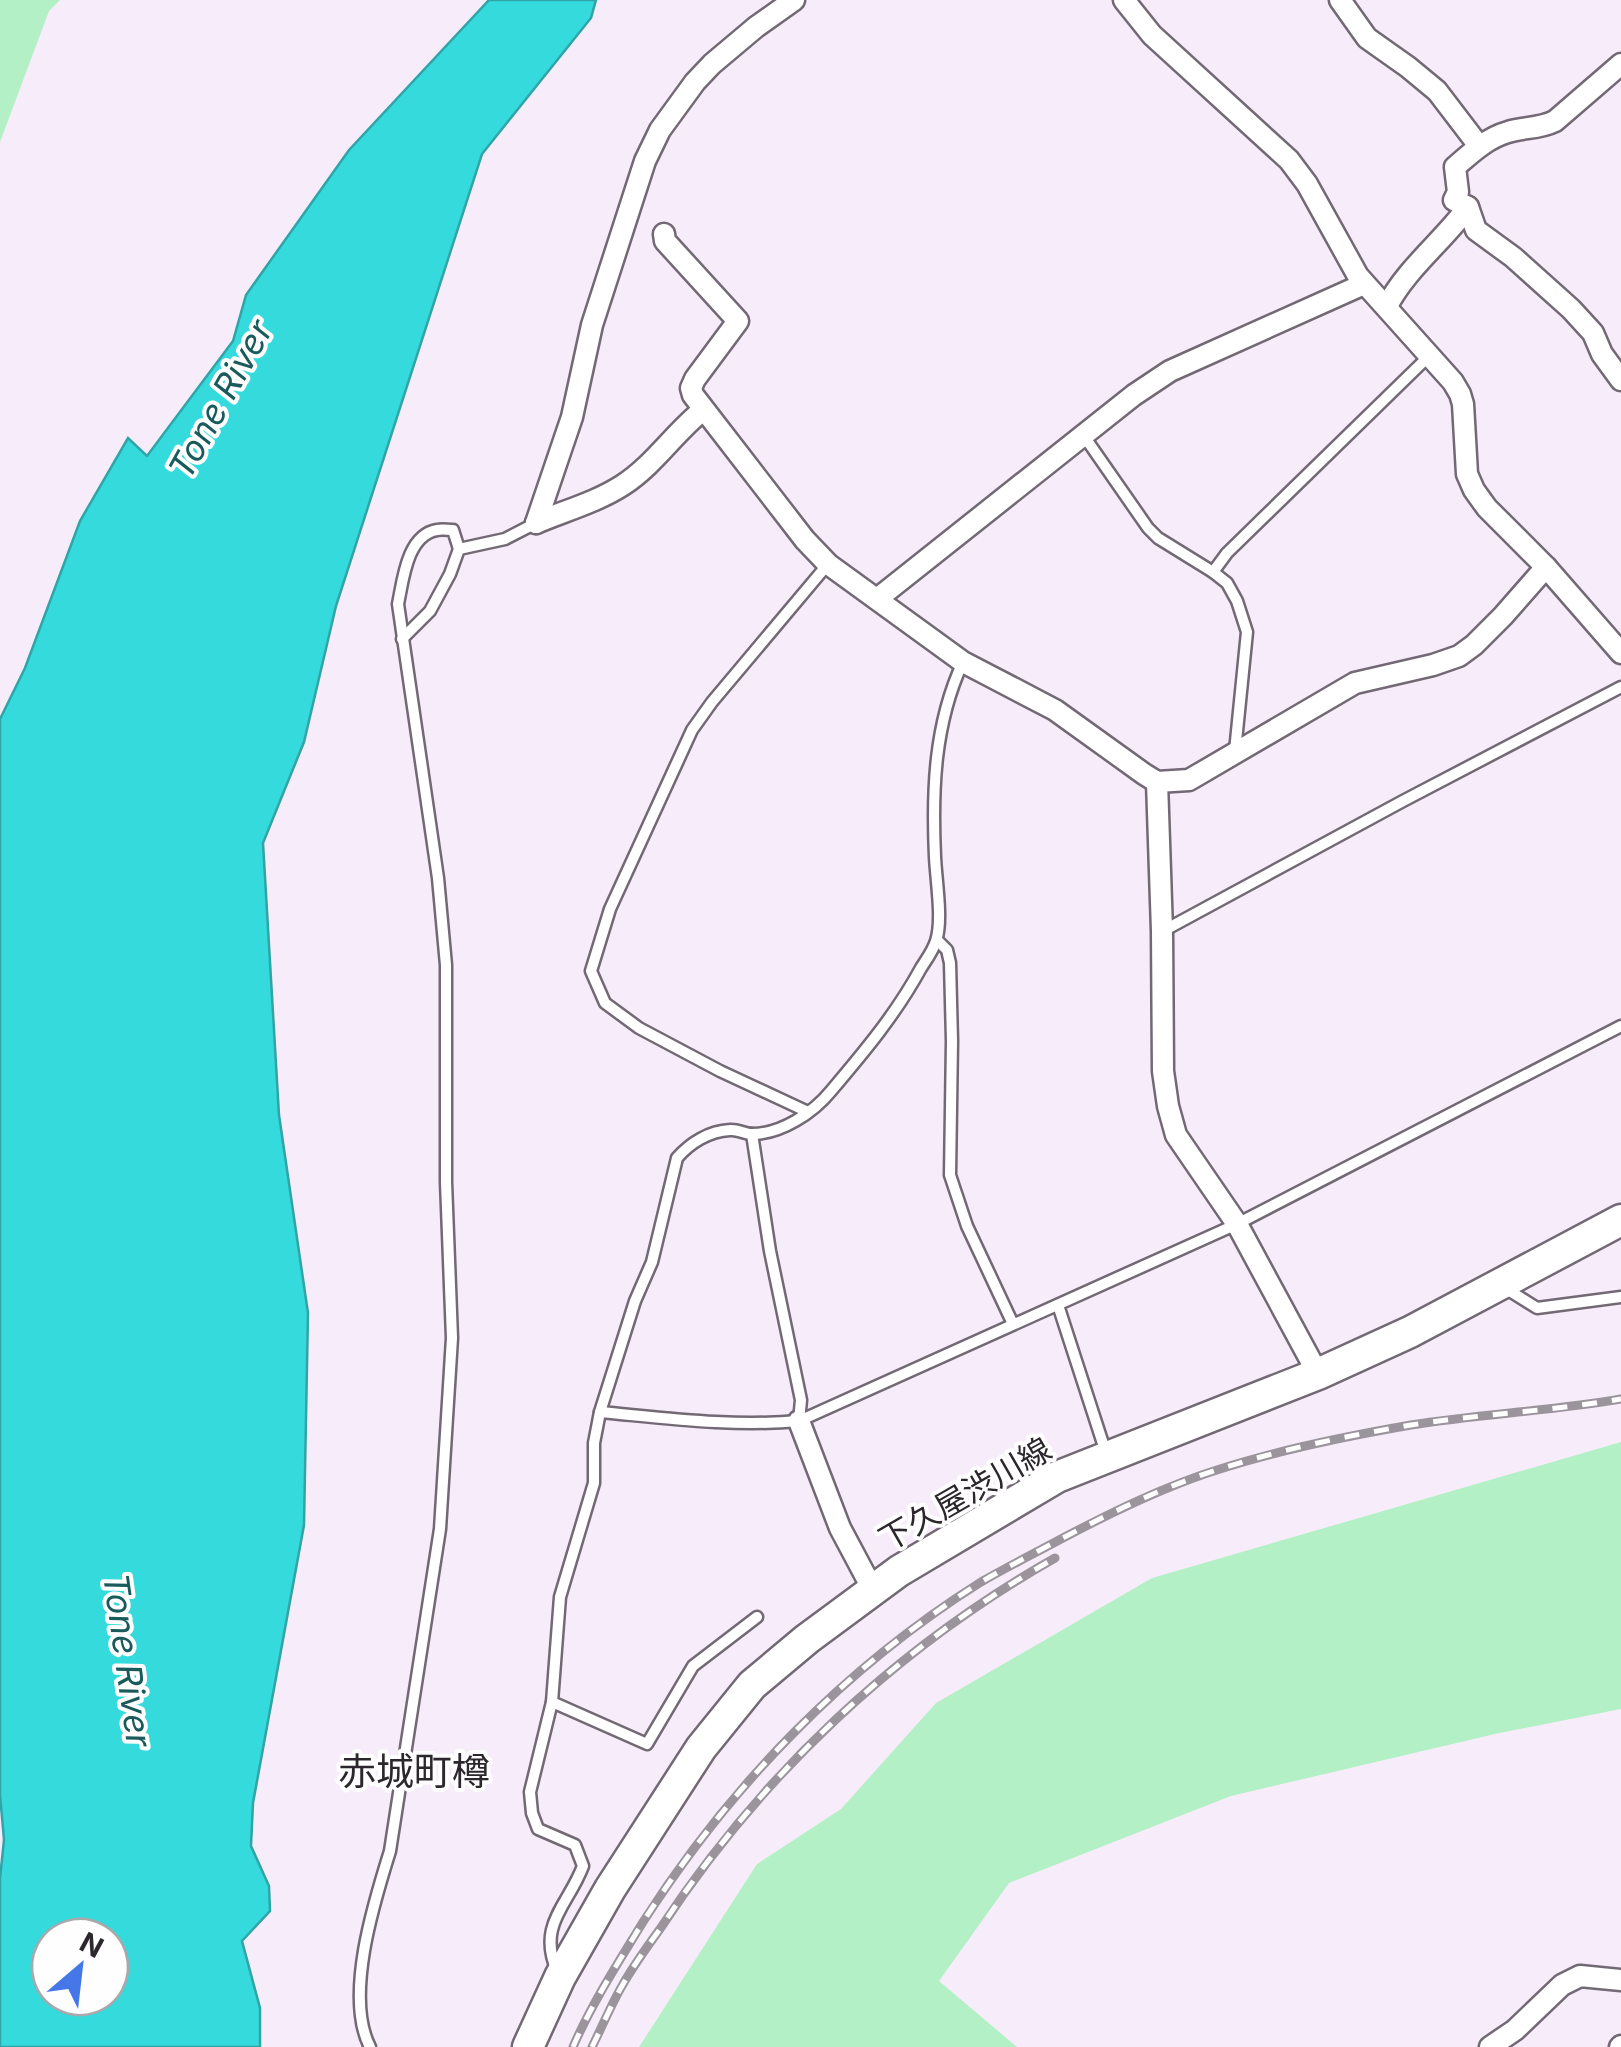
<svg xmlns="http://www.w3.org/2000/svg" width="1621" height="2047" font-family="Inter,'Noto Sans JP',sans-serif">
	<rect width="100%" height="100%" fill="#f7edfa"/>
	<g fill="#b4f0c5">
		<polygon points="0,0 60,0 49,11 0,142"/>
		<polygon points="1621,1442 1621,1709 1495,1734 1231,1796 1009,1883 939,1981 1017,2047 639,2047 757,1864 841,1809 936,1703 1152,1578"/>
	</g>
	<path fill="#34dadc" stroke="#31a4a7" stroke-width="2.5" fill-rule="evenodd" d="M489,0H596L591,18L482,154L336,606L304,742L263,843L279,1115L308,1313L304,1525L253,1803L251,1846L269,1886L270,1911L242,1941L260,2008V2047H0V1878L4,1840L0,1795V719L25,668L80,521L128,438L147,456L233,341L246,295L349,150ZM50,1937H110V1997H50Z"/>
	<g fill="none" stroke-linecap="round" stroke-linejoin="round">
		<g stroke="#726975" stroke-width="15">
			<g id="lane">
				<polyline points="1084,436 1148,528 1158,538 1213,572"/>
				<polyline points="402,639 430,611 450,574 459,549 505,539 536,523"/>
				<polyline points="1235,751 1247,632 1237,601 1227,583 1213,572 1227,553 1429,356"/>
				<polyline points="1163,931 1403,801 1621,687"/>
				<polyline points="937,940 947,950 950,963 952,1041 950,1175 967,1226 1013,1324"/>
				<polyline points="808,1112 720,1071 639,1028 605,1003 591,971 610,909 692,730 712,702 828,564"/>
				<polyline points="752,1134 770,1251 801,1400 799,1421"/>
				<polyline points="1505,1288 1537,1308 1621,1297"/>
				<polyline points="1058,1305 1107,1456"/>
				<path d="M600,1412C666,1418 732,1427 799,1421L1237,1224L1621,1026"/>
				<polyline points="552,1702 647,1744 693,1666 757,1617"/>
				<path d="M557,1971C537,1924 568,1906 583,1866L575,1845L538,1829L532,1813L530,1792L552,1702L560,1597L594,1483V1443L600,1412L635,1301L652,1262L677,1158C690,1143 709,1131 730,1130C737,1129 745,1134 752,1134C781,1134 813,1113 831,1091C864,1052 896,1014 921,968C926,960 933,951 936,941C943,920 936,880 935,857C932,791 934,724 963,662"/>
				<path d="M370,2047C344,1997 374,1902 390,1851L440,1529L452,1338L446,1182V965L438,878L398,604C403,580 407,535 437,530C442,529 448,530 453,530L459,549"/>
			</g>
		</g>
		<g stroke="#726975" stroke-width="25">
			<g id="street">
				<polyline points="1124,0 1152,35 1289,160 1307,184 1358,276 1453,382 1460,394 1463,404 1467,474 1474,490 1487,508 1546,567 1621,653"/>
				<polyline points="1340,0 1367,38 1408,67 1437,91 1479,146"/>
				<path d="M1621,64L1555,121C1539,129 1524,127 1508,132C1487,138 1471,153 1455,167L1458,192L1454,200L1468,207L1476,230L1513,257L1571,309L1593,333L1602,354L1621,380"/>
				<polyline points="664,234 665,241 738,321 695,379 691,388 693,395 805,540 828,564 963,662 1055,710 1144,774 1157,782 1189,780 1355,683 1433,665 1459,656 1474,645 1503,616 1546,567"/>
				<path d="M1387,306C1407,268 1443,241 1468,207"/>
				<polyline points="536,523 572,417 592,325 645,161 660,130 695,82 712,64 756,27 794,0"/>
				<path d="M536,523C564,511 597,502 623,485C654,465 674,433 703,410"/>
				<polyline points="877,599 1134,395 1170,371 1364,284"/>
				<polyline points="1157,782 1162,931 1163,1071 1168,1106 1176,1135 1237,1224 1318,1374"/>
				<polyline points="799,1421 840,1528 873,1590"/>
				<polyline points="1490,2047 1515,2030 1562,1985 1580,1976 1621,1980"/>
				<polyline points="1620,2047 1621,2046"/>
			</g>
		</g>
		<g stroke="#726975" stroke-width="35">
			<polyline id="secondary" points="528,2047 560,1977 610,1889 701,1748 752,1685 807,1639 899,1571 1057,1477 1318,1374 1410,1332 1621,1220"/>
		</g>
		<use href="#lane" stroke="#fff" stroke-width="10"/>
		<use href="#street" stroke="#fff" stroke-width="20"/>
		<use href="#secondary" stroke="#fff" stroke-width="30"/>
		<g stroke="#9b949d" stroke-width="9">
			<g id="rail">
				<path d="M573,2047C592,2003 618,1963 643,1922C730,1786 844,1668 981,1582C1007,1567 1035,1553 1061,1539C1112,1512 1165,1486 1220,1469C1282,1449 1347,1436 1411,1425C1481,1414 1551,1411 1621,1399"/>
				<path d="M592,2047C602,2027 611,2005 622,1986C633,1966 647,1947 660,1929C760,1776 896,1648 1055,1558"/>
			</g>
		</g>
		<use href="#rail" stroke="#fefefe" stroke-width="5" stroke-dasharray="15" stroke-linecap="butt"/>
	</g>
	<g text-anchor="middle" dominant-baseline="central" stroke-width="8" stroke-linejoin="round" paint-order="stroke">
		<g font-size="32" fill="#2b272c" stroke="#fefefe">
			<text transform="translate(965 1494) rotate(-30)">下久屋渋川線</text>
		</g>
		<g font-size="35" font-style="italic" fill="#195a5b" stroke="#fefefe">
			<text transform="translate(220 399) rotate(-61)">Tone River</text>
			<text transform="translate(128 1660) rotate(82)">Tone River</text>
		</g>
		<g font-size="38" fill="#2b272c" stroke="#fefefe">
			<text x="414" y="1771">赤城町樽</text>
		</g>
	</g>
	<g transform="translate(80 1967) rotate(28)"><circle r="48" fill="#fefefe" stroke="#aaa8aa" stroke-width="2.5"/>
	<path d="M0-8L18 38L0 25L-18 38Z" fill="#4577e9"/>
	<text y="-15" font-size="28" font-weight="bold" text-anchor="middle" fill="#2b272c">N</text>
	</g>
</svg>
